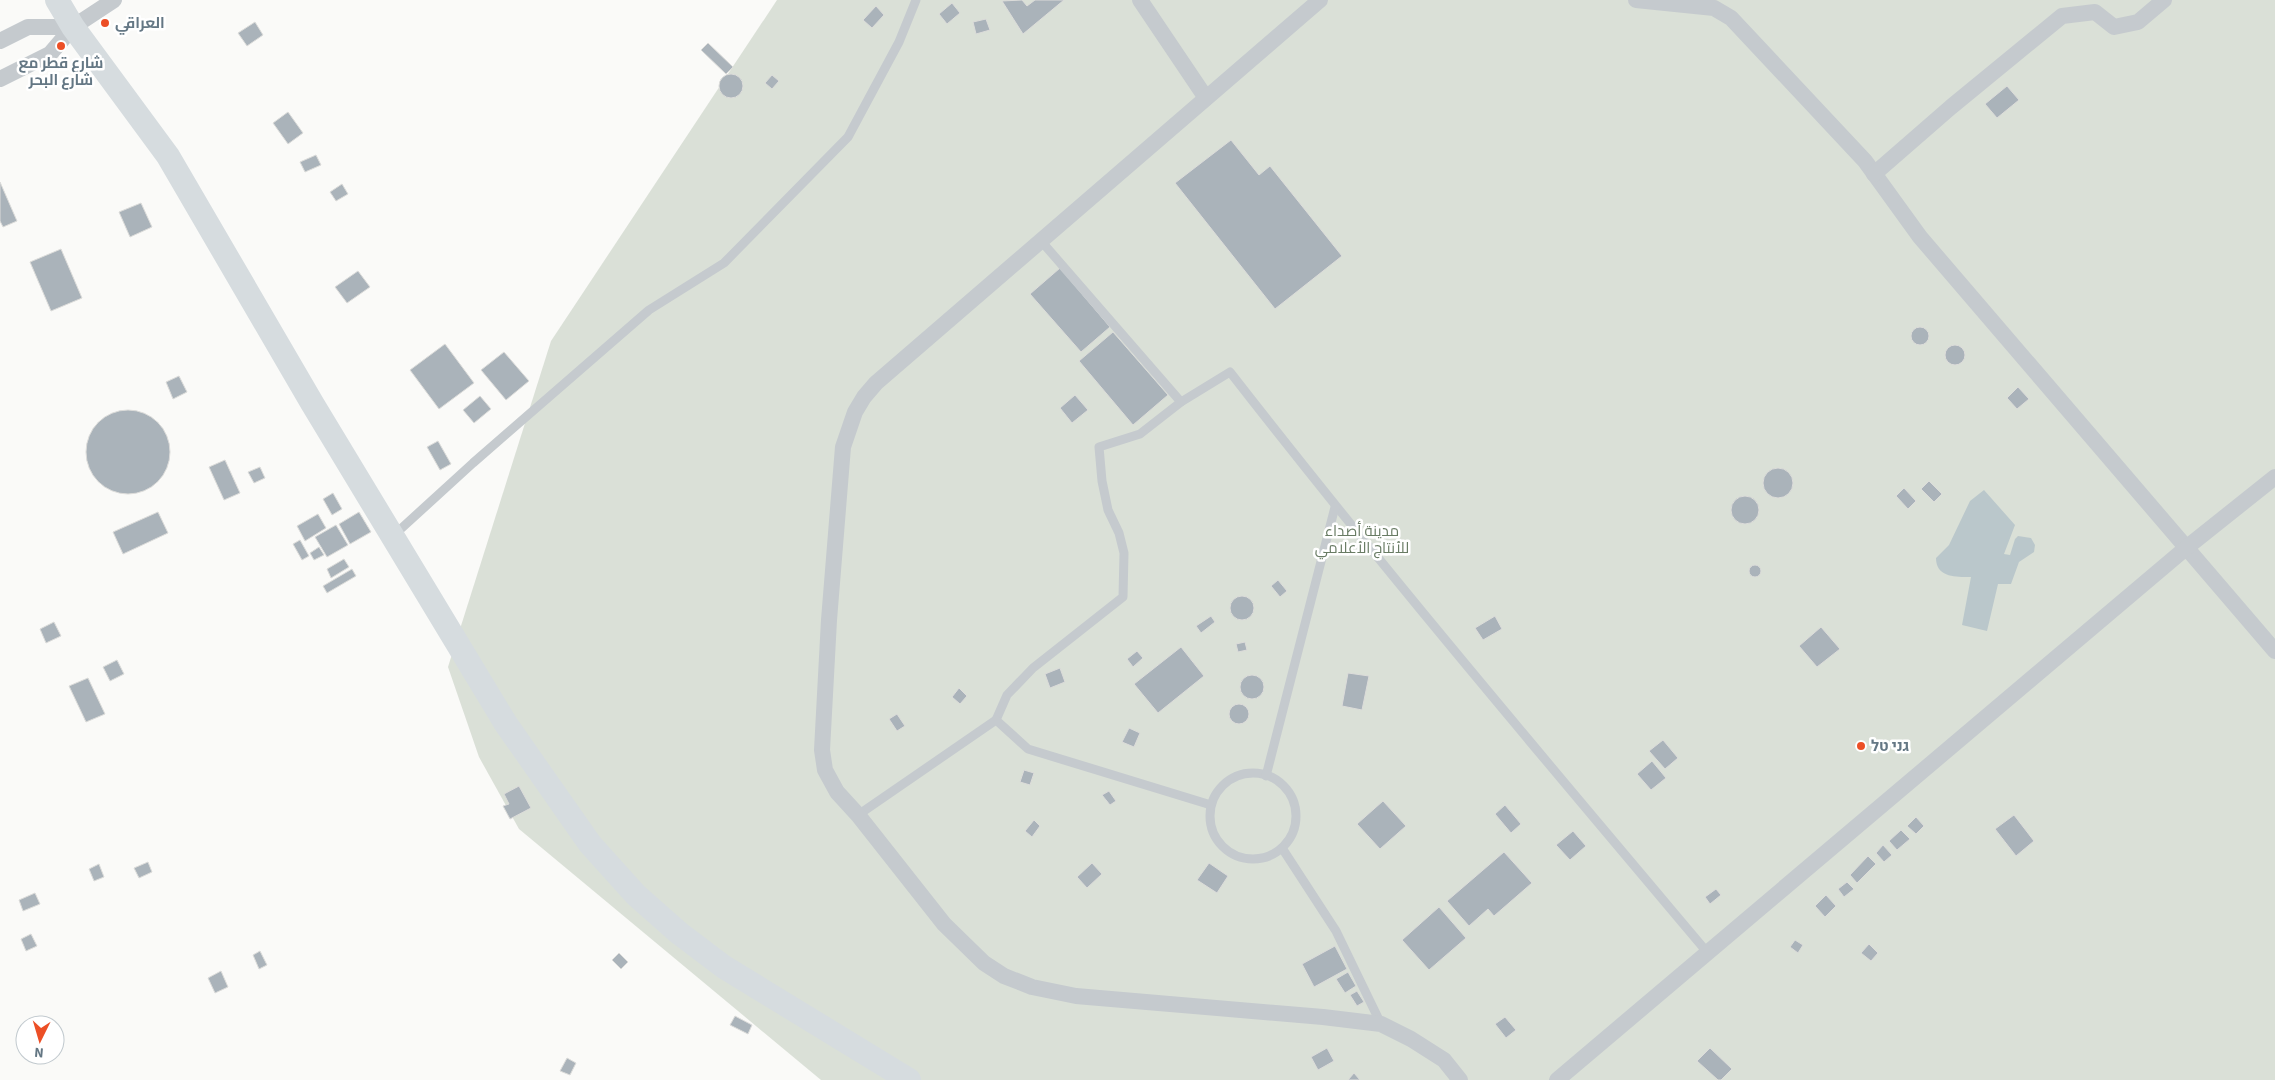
<svg xmlns="http://www.w3.org/2000/svg" width="2275" height="1080" font-family="'Source Sans 3',Cairo,Heebo,sans-serif">
	<rect width="100%" height="100%" fill="#fafaf8"/>
	<polygon fill="#dae0d7" points="777,0 2275,0 2275,1080 821,1080 519,829 479,757 448,667 551,341"/>
	<path fill="#bac7cb" d="M1984,490L2015,525L2004,554L2010,555L2015,539L2018,536L2031,538L2035,545L2034,552L2019,562L2011,584H1998L1987,631L1962,625L1971,577C1957,577 1936,578 1936,558L1949,545L1970,501Z"/>
	<g fill="#aab3ba" stroke="#dcdcda">
		<polygon points="1022,0 1027,6 1035,0 1064,0 1023,34 1002,1"/>
		<polygon points="952,3 960,13 947,24 939,14"/>
		<polygon points="876,6 884,15 872,28 863,20"/>
		<polygon points="986,19 990,30 976,34 973,22"/>
		<polygon points="255,22 263,35 247,46 238,33"/>
		<polygon points="708,43 733,67 726,74 701,50"/>
		<circle cx="731" cy="86" r="12"/>
		<polygon points="772,75 779,81 772,89 765,83"/>
		<polygon points="2007,86 2019,100 1997,118 1985,104"/>
		<polygon points="288,112 303,133 288,144 273,123"/>
		<polygon points="1231,140 1259,175 1270,166 1342,256 1275,309 1175,183"/>
		<polygon points="316,155 321,165 305,172 300,162"/>
		<polygon points="0,182 17,221 3,227 0,221"/>
		<polygon points="342,184 348,194 336,201 330,192"/>
		<polygon points="141,203 152,227 130,237 119,212"/>
		<polygon points="61,249 82,298 51,311 30,262"/>
		<polygon points="1060,268 1110,327 1081,352 1030,294"/>
		<polygon points="358,271 370,287 347,303 335,287"/>
		<circle cx="1920" cy="336" r="9"/>
		<polygon points="1113,332 1168,395 1133,425 1079,361"/>
		<polygon points="445,344 474,383 439,409 410,370"/>
		<circle cx="1955" cy="355" r="10"/>
		<polygon points="504,352 529,381 506,400 481,370"/>
		<polygon points="179,376 187,392 173,399 166,382"/>
		<polygon points="2018,387 2029,399 2017,409 2007,398"/>
		<polygon points="1075,395 1088,410 1072,423 1060,408"/>
		<polygon points="480,396 491,409 474,423 463,410"/>
		<circle cx="128" cy="452" r="42"/>
		<polygon points="438,441 451,464 440,470 427,447"/>
		<polygon points="225,460 240,493 224,500 209,467"/>
		<polygon points="260,467 265,478 254,483 248,472"/>
		<circle cx="1778" cy="483" r="15"/>
		<polygon points="1929,481 1942,494 1934,502 1921,489"/>
		<polygon points="1904,488 1916,501 1908,509 1896,496"/>
		<polygon points="333,493 342,509 332,515 323,499"/>
		<circle cx="1745" cy="510" r="14"/>
		<polygon points="158,512 168,533 123,554 113,532"/>
		<polygon points="359,512 371,532 350,544 339,524"/>
		<polygon points="318,514 326,528 305,541 297,526"/>
		<polygon points="336,525 348,545 327,557 315,537"/>
		<polygon points="300,540 309,556 302,560 293,544"/>
		<polygon points="319,547 324,555 314,560 310,553"/>
		<polygon points="344,559 349,567 331,578 327,569"/>
		<circle cx="1755" cy="571" r="6"/>
		<polygon points="352,569 356,576 327,593 323,586"/>
		<polygon points="1278,580 1287,591 1280,597 1271,586"/>
		<circle cx="1242" cy="608" r="12"/>
		<polygon points="1211,616 1215,622 1201,633 1196,626"/>
		<polygon points="1495,616 1502,629 1483,640 1475,628"/>
		<polygon points="54,622 61,636 46,643 40,629"/>
		<polygon points="1821,627 1840,649 1817,667 1799,646"/>
		<polygon points="1245,642 1247,650 1238,652 1236,644"/>
		<polygon points="1181,647 1204,676 1158,713 1134,684"/>
		<polygon points="1137,651 1143,658 1133,667 1127,659"/>
		<polygon points="117,660 124,674 110,681 103,667"/>
		<polygon points="1060,668 1065,682 1050,688 1045,674"/>
		<polygon points="1348,673 1369,676 1362,710 1342,706"/>
		<circle cx="1252" cy="687" r="12"/>
		<polygon points="88,678 105,714 86,722 69,686"/>
		<polygon points="959,688 967,696 960,704 952,697"/>
		<circle cx="1239" cy="714" r="10"/>
		<polygon points="897,714 905,726 897,731 889,719"/>
		<polygon points="1129,728 1140,733 1134,747 1122,742"/>
		<polygon points="1663,740 1678,758 1665,769 1649,751"/>
		<polygon points="1652,761 1666,778 1651,790 1637,774"/>
		<polygon points="1024,770 1034,773 1030,785 1020,782"/>
		<polygon points="519,786 531,808 510,819 503,806 509,804 504,794"/>
		<polygon points="1109,791 1116,801 1110,805 1102,795"/>
		<polygon points="1383,801 1406,826 1380,849 1357,824"/>
		<polygon points="1505,805 1521,824 1511,833 1495,814"/>
		<polygon points="2014,815 2034,841 2016,856 1995,829"/>
		<polygon points="1916,817 1924,826 1916,834 1907,826"/>
		<polygon points="1034,820 1040,826 1032,837 1025,831"/>
		<polygon points="1901,830 1910,839 1897,850 1889,841"/>
		<polygon points="1573,831 1586,846 1570,860 1556,845"/>
		<polygon points="1883,845 1892,855 1884,862 1876,853"/>
		<polygon points="1504,852 1532,883 1494,916 1488,909 1469,926 1447,901"/>
		<polygon points="1868,856 1876,864 1857,883 1850,875"/>
		<polygon points="148,862 152,872 139,878 134,868"/>
		<polygon points="1092,863 1102,874 1087,888 1077,877"/>
		<polygon points="1209,863 1228,876 1217,893 1197,880"/>
		<polygon points="99,864 104,877 94,881 89,869"/>
		<polygon points="1847,882 1854,889 1844,897 1838,889"/>
		<polygon points="1716,889 1721,895 1710,904 1705,897"/>
		<polygon points="35,893 40,904 23,911 19,900"/>
		<polygon points="1826,895 1836,906 1825,917 1815,906"/>
		<polygon points="1439,907 1466,938 1429,970 1402,940"/>
		<polygon points="31,934 37,946 26,951 21,939"/>
		<polygon points="1795,940 1803,945 1798,953 1790,947"/>
		<polygon points="1869,944 1878,953 1871,961 1861,953"/>
		<polygon points="1335,946 1347,969 1314,987 1302,964"/>
		<polygon points="260,951 267,965 259,969 253,955"/>
		<polygon points="619,953 628,962 621,969 612,960"/>
		<polygon points="221,971 228,987 215,993 208,978"/>
		<polygon points="1348,972 1356,986 1345,993 1336,979"/>
		<polygon points="1357,991 1364,1002 1357,1006 1350,995"/>
		<polygon points="735,1016 752,1025 748,1034 730,1025"/>
		<polygon points="1505,1017 1516,1030 1506,1038 1495,1024"/>
		<polygon points="1327,1048 1334,1061 1318,1070 1311,1057"/>
		<polygon points="1710,1048 1732,1069 1721,1080 1718,1080 1697,1061"/>
		<polygon points="567,1058 576,1063 570,1075 560,1071"/>
		<polygon points="1354,1073 1360,1080 1348,1080"/>
	</g>
	<g fill="none" stroke-linecap="round" stroke-linejoin="round">
		<g stroke="#c5cace" stroke-width="9">
			<path d="M1042,242L1181,402L1230,372C1384,570 1546,761 1707,952"/>
			<polyline points="393,536 473,463 649,310 724,263 848,137 899,42 916,0"/>
			<polyline points="996,720 1007,695 1033,668 1123,597 1124,553 1119,533 1108,510 1102,481 1099,447 1140,434 1181,402"/>
			<circle cx="1253" cy="816" r="43"/>
			<polyline points="1266,776 1335,507"/>
			<polyline points="858,815 996,720 1028,749 1211,805"/>
			<polyline points="1282,848 1336,931 1381,1024"/>
		</g>
		<g stroke="#c5cace" stroke-width="16">
			<polyline points="1140,0 1206,98"/>
			<polyline points="1320,0 876,383 864,397 855,412 843,447 829,620 822,750 825,770 837,792 858,815 944,924 984,963 1004,976 1032,987 1076,996 1323,1017 1381,1024 1411,1039 1444,1060 1460,1080"/>
			<polyline points="1636,0 1714,8 1731,18 1865,161 1920,237 2275,651"/>
			<polyline points="0,41 28,27 73,27"/>
			<polyline points="0,79 50,54 73,27 114,0"/>
			<polyline points="1874,174 1951,107 2062,16 2095,12 2114,27 2138,22 2164,0"/>
			<polyline points="1557,1080 2186,548 2275,477"/>
		</g>
		<polyline stroke="#d6dcdf" stroke-width="24" points="57,0 73,27 168,156 312,403 506,724 590,844 636,895 679,933 724,967 909,1080"/>
	</g>
	<g fill="#ec4f26" stroke="#fff" stroke-width="2">
		<circle cx="105" cy="23" r="5"/>
		<circle cx="61" cy="46" r="5"/>
		<circle cx="1861" cy="746" r="5"/>
	</g>
	<g text-anchor="middle" dominant-baseline="central" stroke-width="5" stroke-linejoin="round" paint-order="stroke">
		<g font-size="15" font-weight="bold" fill="#647784" stroke="#fff" text-anchor="start">
			<text x="115" y="23">العراقي</text>
			<text x="61" y="63" text-anchor="middle">شارع قطر مع<tspan x="61" dy="17">شارع البحر</tspan></text>
			<text x="1871" y="746">גני טל</text>
		</g>
		<g font-size="15" fill="#687b63" stroke="#fff">
			<text x="1362" y="531">مدينة أصداء<tspan x="1362" dy="17">للأنتاج الأعلامي</tspan></text>
		</g>
	</g>
	<g transform="translate(40 1040) rotate(185)"><circle r="24" fill="#ffffff" stroke="#c1c9ce"/>
	<path d="M0-4L9 19L0 12L-9 19Z" fill="#ec4f26"/>
	<text y="-8" font-size="14" font-weight="bold" text-anchor="middle" fill="#647784">N</text>
	</g>
</svg>
